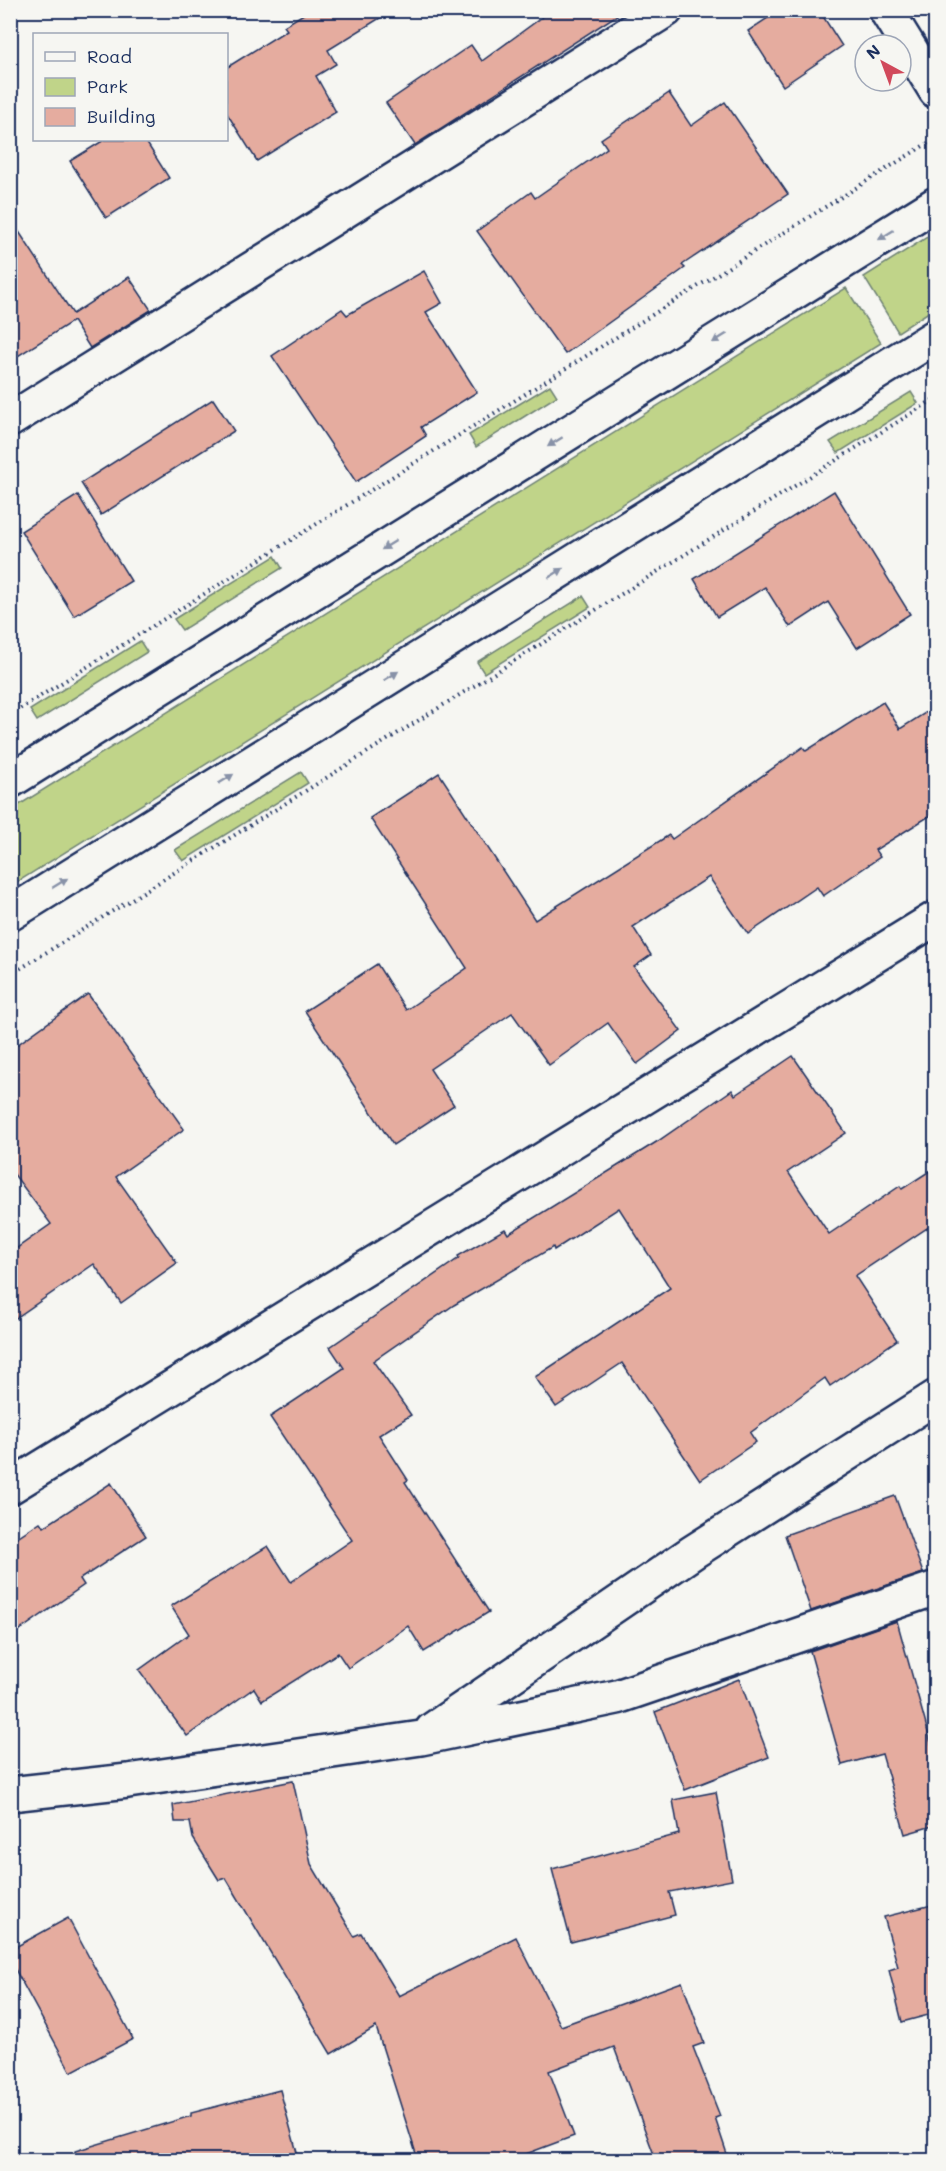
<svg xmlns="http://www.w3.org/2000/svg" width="946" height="2171" font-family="Mali,sans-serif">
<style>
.green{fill:#c0d489;stroke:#6e8274;stroke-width:1.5}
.building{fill:#e5ac9f;stroke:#1b2f5e;stroke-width:1.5}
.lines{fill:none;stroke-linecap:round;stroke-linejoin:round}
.minor-casing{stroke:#1b2f5e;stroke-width:38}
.path{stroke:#1b2f5e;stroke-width:4;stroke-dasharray:1.5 4.5;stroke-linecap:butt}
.minor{stroke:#f6f6f2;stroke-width:33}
.oneway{fill:#8892a8}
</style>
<rect width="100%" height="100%" fill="#f6f6f2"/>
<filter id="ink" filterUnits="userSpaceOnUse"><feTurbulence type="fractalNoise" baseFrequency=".0167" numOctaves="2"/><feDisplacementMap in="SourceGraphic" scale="12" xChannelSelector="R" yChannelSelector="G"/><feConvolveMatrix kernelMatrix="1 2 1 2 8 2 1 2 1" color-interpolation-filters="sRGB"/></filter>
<g filter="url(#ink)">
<g class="green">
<path d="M 935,232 L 935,308 L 898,332 L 864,277 Z"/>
<path d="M 846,288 L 881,343 L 11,886 L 11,810 Z"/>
<path d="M 550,385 L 557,396 L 476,447 L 469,435 Z"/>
<path d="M 911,392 L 918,403 L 838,453 L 830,442 Z"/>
<path d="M 275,556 L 282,568 L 182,630 L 174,619 Z"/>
<path d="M 583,596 L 590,607 L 484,673 L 477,662 Z"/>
<path d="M 140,641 L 147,652 L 37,721 L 30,710 Z"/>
<path d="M 301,772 L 308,783 L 183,861 L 175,850 Z"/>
</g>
<g class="building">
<path d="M 310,10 L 393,10 L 328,50 L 336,64 L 316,76 L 336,112 L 257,161 L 226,112 L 226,68 L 287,30 L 284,26 Z"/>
<path d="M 552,10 L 625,10 L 415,145 L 386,103 L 471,45 L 482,61 Z"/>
<path d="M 780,10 L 819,10 L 842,46 L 783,86 L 748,31 Z"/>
<path d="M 669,93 L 691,126 L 725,102 L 788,194 L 682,265 L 685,268 L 565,354 L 477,231 L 531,192 L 535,198 L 607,148 L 601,139 Z"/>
<path d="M 104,140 L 145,140 L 169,178 L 106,218 L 70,161 Z"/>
<path d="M 10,218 L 73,314 L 129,277 L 151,310 L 90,348 L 73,321 L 10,361 Z"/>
<path d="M 424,271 L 442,303 L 426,312 L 477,392 L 421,427 L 426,436 L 356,482 L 272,356 L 342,309 L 347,315 Z"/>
<path d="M 213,399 L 234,431 L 101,515 L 81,483 Z"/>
<path d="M 834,491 L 910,614 L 857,648 L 828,602 L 790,627 L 765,587 L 717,617 L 694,579 Z"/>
<path d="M 78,495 L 131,581 L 74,616 L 21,531 Z"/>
<path d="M 883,702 L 900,729 L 936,706 L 936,812 L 875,850 L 880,857 L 823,896 L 817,887 L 748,934 L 709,877 L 633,927 L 651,955 L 634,967 L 681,1031 L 637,1064 L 608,1023 L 549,1065 L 512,1013 L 430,1069 L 454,1105 L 393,1145 L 305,1011 L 377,964 L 406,1010 L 467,968 L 370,818 L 439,773 L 535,920 L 669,835 L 672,839 L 803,747 L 806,751 Z"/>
<path d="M 88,994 L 184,1129 L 116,1177 L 177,1263 L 121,1303 L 94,1264 L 10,1322 L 10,1253 L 51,1224 L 10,1169 L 10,1050 Z"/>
<path d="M 793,1056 L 846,1133 L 788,1172 L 829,1234 L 900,1186 L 902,1189 L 936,1167 L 936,1222 L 855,1276 L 897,1340 L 830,1386 L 825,1378 L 750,1433 L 756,1442 L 700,1480 L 622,1363 L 556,1407 L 535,1377 L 670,1288 L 619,1208 L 554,1250 L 553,1247 L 454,1305 L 373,1361 L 411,1415 L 379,1435 L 408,1480 L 405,1482 L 489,1612 L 424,1652 L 408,1626 L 348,1668 L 338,1653 L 262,1701 L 254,1688 L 187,1736 L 139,1670 L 189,1634 L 171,1606 L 268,1546 L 291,1582 L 352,1540 L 270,1417 L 344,1368 L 330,1347 L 459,1258 L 458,1256 L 505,1229 L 508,1234 L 658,1141 L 732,1090 L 735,1095 Z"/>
<path d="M 111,1483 L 146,1536 L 80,1579 L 84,1585 L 10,1637 L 10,1542 L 40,1522 L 44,1527 Z"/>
<path d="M 895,1496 L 923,1573 L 811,1611 L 785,1535 Z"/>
<path d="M 897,1621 L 936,1761 L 936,1825 L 905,1834 L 882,1754 L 842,1765 L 810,1651 Z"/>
<path d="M 739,1679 L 769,1757 L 685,1790 L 655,1712 Z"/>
<path d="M 293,1781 L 311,1864 L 354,1936 L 361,1933 L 399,1996 L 516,1937 L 561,2026 L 682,1982 L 704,2043 L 693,2047 L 720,2116 L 715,2118 L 729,2160 L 656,2160 L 614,2047 L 549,2071 L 574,2136 L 510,2160 L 418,2160 L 376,2027 L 331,2054 L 226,1878 L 219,1880 L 193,1838 L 190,1822 L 175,1822 L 173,1805 Z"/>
<path d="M 716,1792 L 732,1880 L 669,1892 L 675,1915 L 571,1942 L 552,1869 L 679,1834 L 673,1800 Z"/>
<path d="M 936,1904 L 936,2013 L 902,2022 L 889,1970 L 898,1967 L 884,1917 Z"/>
<path d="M 68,1918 L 133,2039 L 71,2072 L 10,1960 L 10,1950 Z"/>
<path d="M 280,2090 L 299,2160 L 76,2160 L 75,2151 L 191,2116 L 191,2113 Z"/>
</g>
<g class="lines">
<defs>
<g id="minor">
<path d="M 886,10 L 936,91"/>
<path d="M 10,420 L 666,10"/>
<path d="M 10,781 L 936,204"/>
<path d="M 10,914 L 936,336"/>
<path d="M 10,1487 L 936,918"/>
<path d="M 432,1730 L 693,1552 L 936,1397"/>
<path d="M 10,1794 L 128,1781 L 421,1738 L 617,1697 L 936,1588"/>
</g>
</defs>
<use href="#minor" class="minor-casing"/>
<g class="path">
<path d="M 10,715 L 936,138"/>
<path d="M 10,975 L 936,398"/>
</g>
<use href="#minor" class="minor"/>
</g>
<defs><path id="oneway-solid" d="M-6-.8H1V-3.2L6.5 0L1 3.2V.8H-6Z" transform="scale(1.5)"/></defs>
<g class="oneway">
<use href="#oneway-solid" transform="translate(886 235) rotate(148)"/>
<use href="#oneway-solid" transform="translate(720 338) rotate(148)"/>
<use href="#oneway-solid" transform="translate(555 442) rotate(148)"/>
<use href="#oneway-solid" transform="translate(389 545) rotate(148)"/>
<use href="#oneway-solid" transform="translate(556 573) rotate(-32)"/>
<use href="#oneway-solid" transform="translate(391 676) rotate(-32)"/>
<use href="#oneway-solid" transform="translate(226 779) rotate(-32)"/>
<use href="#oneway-solid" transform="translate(60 883) rotate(-32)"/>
</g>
</g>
<rect width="946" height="2171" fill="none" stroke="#f6f6f2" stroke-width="36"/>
<rect x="18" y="18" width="910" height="2135" fill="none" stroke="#1b2f5e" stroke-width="2" filter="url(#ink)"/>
<rect x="33" y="33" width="195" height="108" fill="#f6f6f2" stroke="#9ea6b7" stroke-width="1.5"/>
<rect x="45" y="52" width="30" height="9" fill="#f6f6f2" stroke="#9ea6b7" stroke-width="1.5"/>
<text x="87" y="63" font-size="18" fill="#1b2f5e">Road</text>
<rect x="45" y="78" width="30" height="18" fill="#c0d489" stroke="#9ea6b7" stroke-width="1.5"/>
<text x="87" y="93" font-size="18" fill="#1b2f5e">Park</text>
<rect x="45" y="108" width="30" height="18" fill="#e5ac9f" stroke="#9ea6b7" stroke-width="1.5"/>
<text x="87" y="123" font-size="18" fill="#1b2f5e">Building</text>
<g transform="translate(883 63) rotate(319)"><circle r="28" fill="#f6f6f2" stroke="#9ea6b7" stroke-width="1.5"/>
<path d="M0-4.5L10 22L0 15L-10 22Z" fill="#d1495b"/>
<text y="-9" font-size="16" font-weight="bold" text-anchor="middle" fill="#1b2f5e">N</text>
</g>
</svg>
